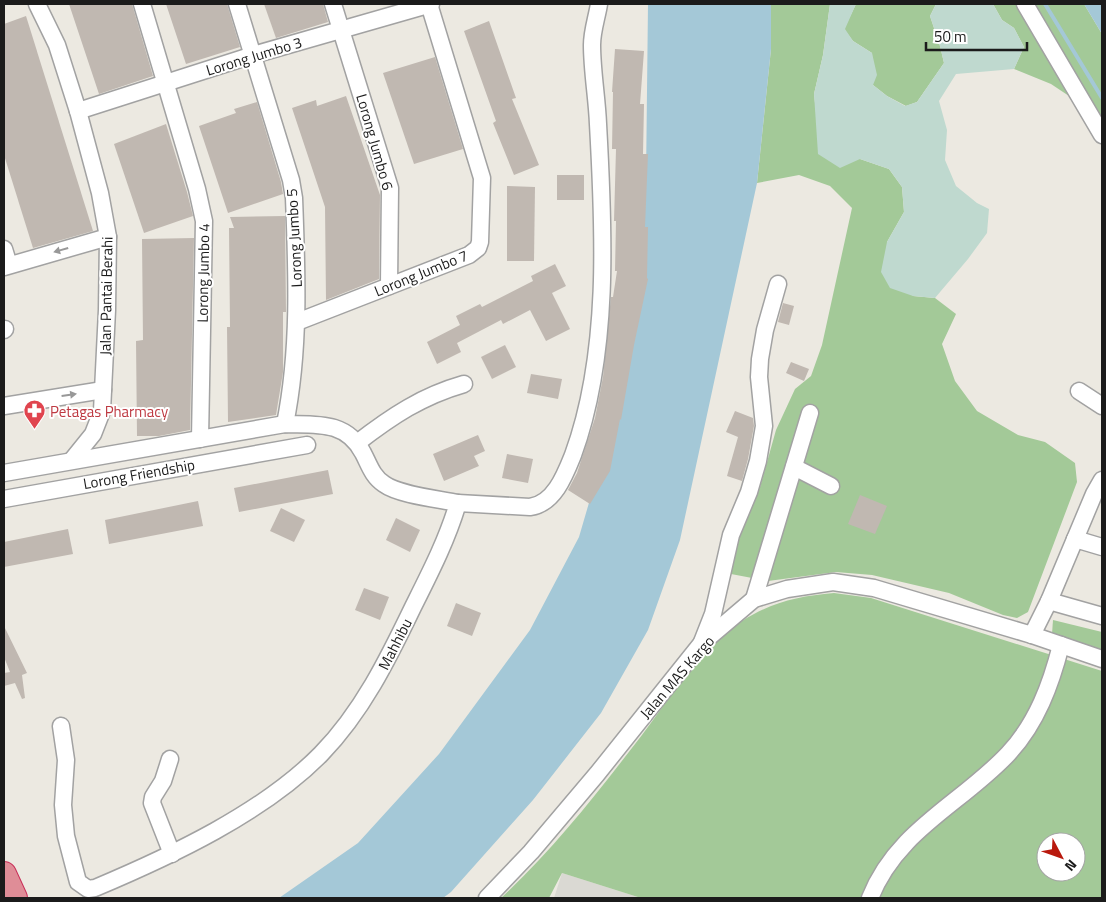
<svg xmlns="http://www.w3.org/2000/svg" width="1106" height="902" font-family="'Titillium Web',sans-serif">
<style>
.airport{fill:#dad9d3}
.forest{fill:#a3c998;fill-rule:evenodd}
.wetland{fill:#bfd9cf}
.water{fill:#a4c8d7}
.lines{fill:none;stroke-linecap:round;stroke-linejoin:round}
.stream{stroke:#a4c8d7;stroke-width:4}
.building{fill:#c0b8b1}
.minor-casing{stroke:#a2a2a2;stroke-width:19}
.highway-casing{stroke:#c92f59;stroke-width:26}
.minor{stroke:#fff;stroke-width:16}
.highway{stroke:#df8d97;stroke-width:24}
.oneway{fill:#989898}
.labels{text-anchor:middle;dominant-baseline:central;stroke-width:4;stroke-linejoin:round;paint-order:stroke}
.street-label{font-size:15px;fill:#1b1b1b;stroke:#fff}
.health-label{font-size:15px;fill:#be3a42;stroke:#fff;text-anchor:start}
</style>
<rect width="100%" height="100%" fill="#ece9e1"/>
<path class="airport" d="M 562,873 L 641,898 L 554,898 Z"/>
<g class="forest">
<path d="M 771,4 L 830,4 L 823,55 L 814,94 L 817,121 L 860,159 L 889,169 L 902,187 L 904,212 L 887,242 L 913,296 L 935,298 L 956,314 L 942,344 L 955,381 L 977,411 L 1018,435 L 1045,442 L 1075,463 L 1077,482 L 1028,612 L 1017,618 L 1003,615 L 949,593 L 872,575 L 836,572 L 768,581 L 731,574 L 737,543 L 760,487 L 776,430 L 795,389 L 811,376 L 822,345 L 852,208 L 830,186 L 799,175 L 757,183 L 771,49 Z"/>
<path d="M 856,4 L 936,4 L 930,16 L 940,46 L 944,63 L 917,102 L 906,106 L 887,96 L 873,85 L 872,53 L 853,41 L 844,29 Z"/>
<path d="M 993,4 L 1084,4 L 1102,34 L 1102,118 L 1051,84 L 1014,69 L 1024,47 L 1014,28 L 1002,20 Z"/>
<path d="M 834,593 L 871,598 L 1102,671 L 1102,898 L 641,898 L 562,873 L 549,898 L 501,898 C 554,849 598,792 642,735 C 671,697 701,647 742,621 C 772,602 799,596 834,593 ZM 1046,842 L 1076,842 L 1076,872 L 1046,872 Z"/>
<path d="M 1053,620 L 1102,632 L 1102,651 L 1052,634 Z"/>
</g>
<path class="wetland" d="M 830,4 L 856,4 L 845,29 L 853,41 L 872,53 L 877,75 L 873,85 L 887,96 L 905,106 L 917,102 L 944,63 L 940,46 L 930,16 L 936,4 L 993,4 L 1002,20 L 1014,28 L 1024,47 L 1014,69 L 956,74 L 939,101 L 947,130 L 945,160 L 956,186 L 977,203 L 989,209 L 987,233 L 968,259 L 935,298 L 913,296 L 890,288 L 881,272 L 887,242 L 904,212 L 902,187 L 889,169 L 860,159 L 840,168 L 818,154 L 814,94 L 823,55 Z"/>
<g class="water">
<path d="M 648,4 L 771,4 L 771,49 L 757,183 L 680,540 L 648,630 L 601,713 L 533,800 L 451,892 L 443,898 L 279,898 L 358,843 L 439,754 L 530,630 L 579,537 L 619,400 L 646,178 Z"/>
<path d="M 1084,4 L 1102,4 L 1102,34 Z"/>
</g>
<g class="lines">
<path class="stream" d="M 1045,4 L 1102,98"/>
</g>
<g class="building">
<path d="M 69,4 L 132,4 L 153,76 L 99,94 Z"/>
<path d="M 166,4 L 227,4 L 240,47 L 186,64 Z"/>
<path d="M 264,4 L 323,4 L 328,22 L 276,38 Z"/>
<path d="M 26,16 L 93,231 L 33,248 L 4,155 L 4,24 Z"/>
<path d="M 489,21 L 516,98 L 512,99 L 539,165 L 514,175 L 493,123 L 496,121 L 464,31 Z"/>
<path d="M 615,49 L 644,51 L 640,104 L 644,104 L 643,154 L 648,154 L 645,227 L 648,227 L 647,278 L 648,279 L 634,345 L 621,420 L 620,419 L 610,471 L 590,504 L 568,490 L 577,473 L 595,418 L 603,377 L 611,297 L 613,297 L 617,271 L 615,271 L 616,221 L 614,221 L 616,149 L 612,149 L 613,92 L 612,92 Z"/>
<path d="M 435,57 L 463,149 L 414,164 L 383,73 Z"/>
<path d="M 346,96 L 380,195 L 379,279 L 326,300 L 325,207 L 292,108 L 316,100 L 317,106 Z"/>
<path d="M 257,102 L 281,182 L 283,194 L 228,213 L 199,126 L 236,113 L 234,109 Z"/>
<path d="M 166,124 L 187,192 L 193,216 L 144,233 L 114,144 Z"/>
<rect x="557" y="175" width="27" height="25"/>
<path d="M 507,186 L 535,187 L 534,261 L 507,261 Z"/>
<path d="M 285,216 L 286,312 L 283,312 L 283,372 L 276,415 L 228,422 L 227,327 L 230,327 L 229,228 L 234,228 L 230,217 Z"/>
<path d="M 194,238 L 190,430 L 159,436 L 137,436 L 136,341 L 143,340 L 142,239 Z"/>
<path d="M 555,264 L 566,286 L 552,293 L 570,329 L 546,341 L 530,310 L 503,324 L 501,320 L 457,343 L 461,352 L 437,364 L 427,342 L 460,325 L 456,316 L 480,304 L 482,307 L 533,281 L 531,276 Z"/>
<path d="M 783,303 L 794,306 L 789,325 L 778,322 Z"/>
<path d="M 505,345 L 516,367 L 492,379 L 481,357 Z"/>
<path d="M 791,362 L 809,369 L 804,381 L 786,373 Z"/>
<path d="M 531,374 L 562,379 L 558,399 L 527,393 Z"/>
<path d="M 735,411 L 753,418 L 754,426 L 748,459 L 742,481 L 727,476 L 738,437 L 726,432 Z"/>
<path d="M 478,435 L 485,451 L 474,456 L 479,466 L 444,481 L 433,454 Z"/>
<path d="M 507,454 L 533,459 L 528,483 L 502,478 Z"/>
<path d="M 328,470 L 333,494 L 239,512 L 234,488 Z"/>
<path d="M 860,495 L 887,506 L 875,534 L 848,524 Z"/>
<path d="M 198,501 L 203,526 L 109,544 L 105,520 Z"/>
<path d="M 281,508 L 305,520 L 294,542 L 270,531 Z"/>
<path d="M 396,518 L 420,530 L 410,552 L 386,540 Z"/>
<path d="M 68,529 L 73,554 L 4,567 L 4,542 Z"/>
<path d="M 364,588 L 389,597 L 380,620 L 355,610 Z"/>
<path d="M 456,603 L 481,613 L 472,636 L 447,626 Z"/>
<path d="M 4,626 L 27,673 L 22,675 L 25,698 L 22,699 L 15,683 L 4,686 L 4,673 L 10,672 L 4,657 Z"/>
</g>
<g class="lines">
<defs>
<g id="minor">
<path d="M 37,4 L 57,45 L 78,111 L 100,193 L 108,237 L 107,310 L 102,411 L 93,434 L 72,460"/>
<path d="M 142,4 L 197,189 L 204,221 L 200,439"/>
<path d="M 237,4 L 291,180 L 294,198 C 297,274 300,350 285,424"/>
<path d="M 333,4 L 390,188 L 389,286"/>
<path d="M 1025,4 L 1102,135"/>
<path d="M 78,111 L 253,55 L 431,4"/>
<path d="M 4,249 L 9,265"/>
<path d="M 4,267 L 108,237"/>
<path d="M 297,322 L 469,255 L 478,248 L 480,242 L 482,178 L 429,4"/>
<path d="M 4,330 L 5,329"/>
<path d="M 1079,391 L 1102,406"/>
<path d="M 4,406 L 103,390"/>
<path d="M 357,443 C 392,416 422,396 464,384"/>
<path d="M 794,467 L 831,486"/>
<path d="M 4,473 L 285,424 C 315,425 346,420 363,453 C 369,464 372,476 384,484 C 399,495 439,499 458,503 C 447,540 430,573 413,607 C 388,659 362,712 321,754 C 263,813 171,856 95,888 L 88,889 L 78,882 L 66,836 L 63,805 L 66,760 L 61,726"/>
<path d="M 4,499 L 307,445"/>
<path d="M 458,503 L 530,507 C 554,504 565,475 573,455 C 610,354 604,230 598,124 C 597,98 592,71 592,45 C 592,31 597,17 599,4"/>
<path d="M 1075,539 L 1102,547"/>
<path d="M 754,599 L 810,413"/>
<path d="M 1049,601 L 1102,616"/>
<path d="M 1032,635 L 1049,601 L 1094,494 L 1102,480"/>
<path d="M 702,642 L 713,614 L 731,535 L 749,492 L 758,461 L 764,426 L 759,377 L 760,359 L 765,330 L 778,284"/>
<path d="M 170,759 L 163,781 L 153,797 L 152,803 L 172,854"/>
<path d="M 487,898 L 531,852 L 597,774 L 701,644 L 754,599 L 787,589 L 833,582 L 874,588 L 1032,635 L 1102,659"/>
<path d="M 870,898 C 897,830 961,804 1008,754 C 1037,723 1051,684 1061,645"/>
</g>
<path id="highway" d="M 4,874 L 15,898"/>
</defs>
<use href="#minor" class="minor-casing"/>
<use href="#highway" class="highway-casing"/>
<use href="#minor" class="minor"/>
<use href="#highway" class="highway"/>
</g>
<defs><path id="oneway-solid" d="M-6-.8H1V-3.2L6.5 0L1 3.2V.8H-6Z" transform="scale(1.25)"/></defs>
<g class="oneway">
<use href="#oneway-solid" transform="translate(61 250) rotate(164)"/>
<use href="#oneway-solid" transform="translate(69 395) rotate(-8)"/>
</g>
<defs>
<symbol id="pharmacy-pin" viewBox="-11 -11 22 30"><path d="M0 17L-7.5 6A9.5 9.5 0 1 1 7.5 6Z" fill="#e0444e" stroke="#fff"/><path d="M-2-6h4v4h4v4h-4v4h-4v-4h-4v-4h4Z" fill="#fff"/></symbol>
</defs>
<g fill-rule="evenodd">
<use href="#pharmacy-pin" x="22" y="398" width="25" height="34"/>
</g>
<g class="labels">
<g class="street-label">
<text transform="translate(254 56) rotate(-17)">Lorong Jumbo 3</text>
<text transform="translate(375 142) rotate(74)">Lorong Jumbo 6</text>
<text transform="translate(294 238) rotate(-93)">Lorong Jumbo 5</text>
<text transform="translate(203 273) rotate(-89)">Lorong Jumbo 4</text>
<text transform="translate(421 273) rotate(-22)">Lorong Jumbo 7</text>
<text transform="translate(106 296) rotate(-89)">Jalan Pantai Berahi</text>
<text transform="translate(139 474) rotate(-10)">Lorong Friendship</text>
<text transform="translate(395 644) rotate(-63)">Mahhibu</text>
<text transform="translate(677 677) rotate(-49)">Jalan MAS Kargo</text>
</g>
<g class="health-label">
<text x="50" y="411">Petagas Pharmacy</text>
</g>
</g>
<rect width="1106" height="902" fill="none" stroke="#1b1b1b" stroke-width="10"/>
<g transform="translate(1061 857) rotate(131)"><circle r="24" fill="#ffffff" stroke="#a4a4a4"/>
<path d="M0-4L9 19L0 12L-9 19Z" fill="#b9190d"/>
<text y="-8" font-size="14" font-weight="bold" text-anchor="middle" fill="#1b1b1b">N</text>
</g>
<path d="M926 42v8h101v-8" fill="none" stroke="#1b1b1b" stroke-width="2.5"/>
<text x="934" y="42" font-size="15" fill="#1b1b1b" stroke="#ffffff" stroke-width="4" paint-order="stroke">50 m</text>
</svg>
